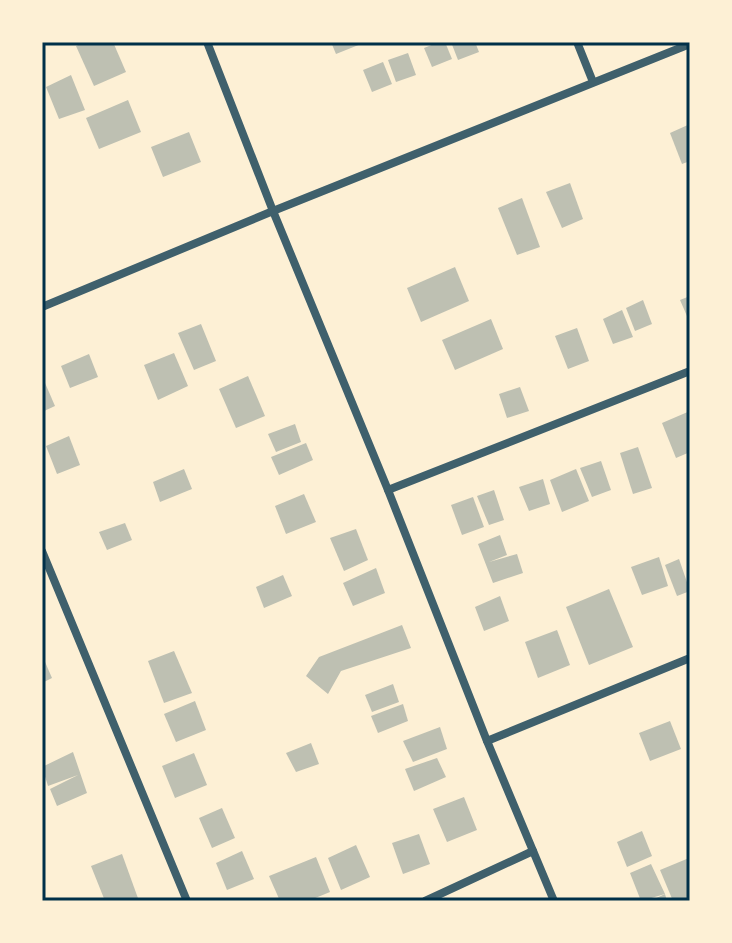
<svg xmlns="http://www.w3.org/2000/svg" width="732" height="943" font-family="'Source Sans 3',sans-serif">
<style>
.building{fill:#bec0b2}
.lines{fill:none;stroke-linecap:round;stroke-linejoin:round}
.minor{stroke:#3f606c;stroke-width:8}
.neatline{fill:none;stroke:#003049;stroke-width:3}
</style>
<rect width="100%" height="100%" fill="#fdf0d5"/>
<g class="building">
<path d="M 85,42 L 113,42 L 126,72 L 94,86 L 76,46 Z"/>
<path d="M 331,42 L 366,42 L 336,54 Z"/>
<path d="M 439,42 L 445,42 L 452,59 L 432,67 L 424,48 Z"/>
<path d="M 451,42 L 475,42 L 479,52 L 458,60 Z"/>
<path d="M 408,53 L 416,75 L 396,82 L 388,60 Z"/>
<path d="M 383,62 L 392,84 L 372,92 L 363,70 Z"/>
<path d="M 71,75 L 85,110 L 59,119 L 46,87 Z"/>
<path d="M 128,100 L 141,132 L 99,149 L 86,118 Z"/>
<path d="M 690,124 L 690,161 L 682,164 L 670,133 Z"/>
<path d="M 189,132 L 201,162 L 163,177 L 151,147 Z"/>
<path d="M 570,183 L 583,219 L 562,228 L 546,192 Z"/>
<path d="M 522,198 L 540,247 L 517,255 L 498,208 Z"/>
<path d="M 455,267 L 469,301 L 421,322 L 407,288 Z"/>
<path d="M 690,296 L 690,323 L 680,300 Z"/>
<path d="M 643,300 L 652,324 L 635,331 L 626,308 Z"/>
<path d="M 622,310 L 633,337 L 613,344 L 603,319 Z"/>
<path d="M 491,319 L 503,349 L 455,370 L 442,340 Z"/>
<path d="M 201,324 L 216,361 L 194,370 L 178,333 Z"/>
<path d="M 577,328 L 589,361 L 568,369 L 555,336 Z"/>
<path d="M 174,353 L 188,386 L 158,400 L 144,365 Z"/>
<path d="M 89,354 L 98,377 L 70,388 L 61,366 Z"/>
<path d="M 42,376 L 55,406 L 42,412 Z"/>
<path d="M 248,376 L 265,416 L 236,428 L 219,389 Z"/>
<path d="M 520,387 L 529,411 L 507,418 L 499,394 Z"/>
<path d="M 690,411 L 690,452 L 676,458 L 662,423 Z"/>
<path d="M 295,424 L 301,442 L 276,452 L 268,434 Z"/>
<path d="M 69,436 L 80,465 L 57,474 L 46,446 Z"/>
<path d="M 306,443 L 313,460 L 279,475 L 271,457 Z"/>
<path d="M 638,447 L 652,488 L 633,494 L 620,453 Z"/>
<path d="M 601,461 L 611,490 L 592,497 L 580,468 Z"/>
<path d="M 184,469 L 192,489 L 160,502 L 153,482 Z"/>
<path d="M 576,469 L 589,501 L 562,512 L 550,480 Z"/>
<path d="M 543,479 L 550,504 L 529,511 L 519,487 Z"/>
<path d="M 494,490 L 504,520 L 489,525 L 477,496 Z"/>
<path d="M 304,494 L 316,522 L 286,534 L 275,506 Z"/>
<path d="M 473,497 L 484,527 L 462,535 L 451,505 Z"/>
<path d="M 125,523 L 132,540 L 107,550 L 99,532 Z"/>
<path d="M 356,529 L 368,560 L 344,571 L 330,538 Z"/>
<path d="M 500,535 L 507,555 L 489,562 L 517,554 L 523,573 L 493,583 L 478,544 Z"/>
<path d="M 659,557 L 668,586 L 642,595 L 631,567 Z"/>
<path d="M 679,559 L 690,591 L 677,596 L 665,565 Z"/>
<path d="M 376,568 L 385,593 L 353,606 L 343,583 Z"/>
<path d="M 283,575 L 292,596 L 264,608 L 256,587 Z"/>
<path d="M 609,589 L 633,647 L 589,665 L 566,607 Z"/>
<path d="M 500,596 L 509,621 L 484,631 L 475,607 Z"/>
<path d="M 402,625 L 411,648 L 341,671 L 328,694 L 306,676 L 319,657 Z"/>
<path d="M 557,630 L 570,665 L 538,678 L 525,642 Z"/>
<path d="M 174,651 L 192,693 L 164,703 L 148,661 Z"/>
<path d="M 42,655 L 52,678 L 42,683 Z"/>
<path d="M 393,684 L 399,702 L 372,712 L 365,695 Z"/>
<path d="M 195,701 L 206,730 L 176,742 L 164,714 Z"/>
<path d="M 403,704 L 408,721 L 378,733 L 371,716 Z"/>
<path d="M 670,721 L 681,749 L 650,761 L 639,733 Z"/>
<path d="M 440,727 L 447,749 L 413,762 L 403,741 Z"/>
<path d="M 311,743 L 319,764 L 296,772 L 286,753 Z"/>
<path d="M 73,752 L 87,793 L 57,806 L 50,789 L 78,775 L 48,786 L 42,767 Z"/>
<path d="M 194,753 L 207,785 L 175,798 L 162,766 Z"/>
<path d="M 437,758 L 446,777 L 414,791 L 405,769 Z"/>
<path d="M 464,797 L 477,830 L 447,842 L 433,809 Z"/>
<path d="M 222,808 L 235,838 L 212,848 L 199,818 Z"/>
<path d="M 642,831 L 652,856 L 627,867 L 617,842 Z"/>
<path d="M 419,834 L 430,864 L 403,874 L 392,843 Z"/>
<path d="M 356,845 L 370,877 L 341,890 L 328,858 Z"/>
<path d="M 242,851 L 254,879 L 227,890 L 216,863 Z"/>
<path d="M 122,854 L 139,901 L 105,901 L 91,866 Z"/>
<path d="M 316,857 L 330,892 L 308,901 L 280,901 L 269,876 Z"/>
<path d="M 689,858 L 690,899 L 685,901 L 673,901 L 660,870 Z"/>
<path d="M 651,864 L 665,894 L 667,901 L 650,901 L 665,894 L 641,901 L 630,873 Z"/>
</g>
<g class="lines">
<g class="minor">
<path d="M 207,42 L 273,211 L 388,490 L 487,741 L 554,901"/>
<path d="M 577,42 L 593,82"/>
<path d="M 42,307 L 273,211 L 690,44"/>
<path d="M 388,490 L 690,371"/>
<path d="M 42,551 L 187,901"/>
<path d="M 487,741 L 690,658"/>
<path d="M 425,901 L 533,851"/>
</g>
</g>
<rect width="732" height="943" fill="none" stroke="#fdf0d5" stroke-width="88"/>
<rect x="44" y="44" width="644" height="855" class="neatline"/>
</svg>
